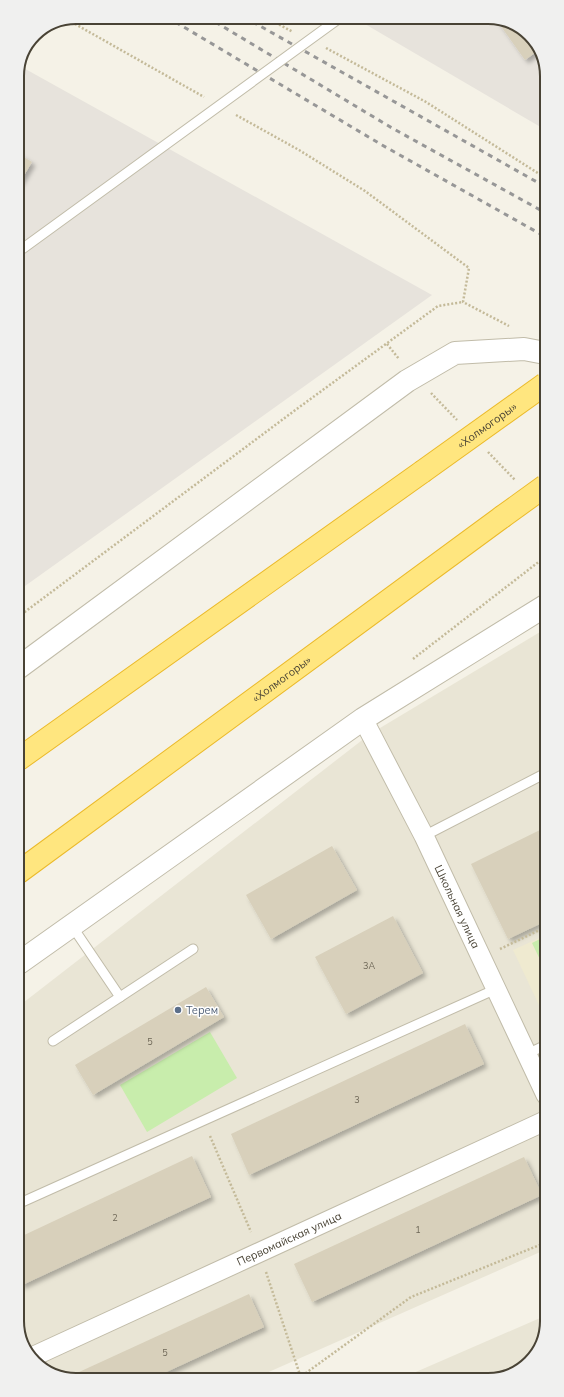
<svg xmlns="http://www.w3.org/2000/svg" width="564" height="1397" font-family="Mulish,sans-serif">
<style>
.residential{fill:#e9e5d5}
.industrial{fill:#e7e3dc}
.education{fill:#efead0}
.green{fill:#c8edac}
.building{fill:#d8d0bb;filter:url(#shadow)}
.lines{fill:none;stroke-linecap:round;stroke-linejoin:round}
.service-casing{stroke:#c1bca9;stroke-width:11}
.minor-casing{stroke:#c1bca9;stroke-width:21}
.tertiary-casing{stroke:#c1bca9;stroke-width:24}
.trunk-casing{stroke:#ebba2b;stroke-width:24}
.path{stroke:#c4ba99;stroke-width:2.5;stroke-dasharray:2 2;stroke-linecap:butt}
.service{stroke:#fff;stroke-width:9}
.minor{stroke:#fff;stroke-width:19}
.tertiary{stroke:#fff;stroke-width:22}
.trunk{stroke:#ffe67f;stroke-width:22}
.rail{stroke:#979797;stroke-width:3;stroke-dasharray:5 5;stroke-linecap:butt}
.service-bridge-casing{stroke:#c1bca9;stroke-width:11;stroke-linecap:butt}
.trunk-bridge-casing{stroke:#ebba2b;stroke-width:24;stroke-linecap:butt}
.service-bridge{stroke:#fff;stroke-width:9}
.trunk-bridge{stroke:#ffe67f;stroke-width:22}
.service-dot{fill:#5c6f8a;stroke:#fff;stroke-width:1.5}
.labels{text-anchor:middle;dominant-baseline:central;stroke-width:3;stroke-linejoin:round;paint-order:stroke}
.number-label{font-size:9px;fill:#6d6656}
.street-label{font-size:11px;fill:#494335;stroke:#fff}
.service-label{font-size:11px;fill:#4e5e75;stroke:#fff;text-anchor:start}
.rim{fill:none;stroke:#494335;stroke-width:2}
</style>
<defs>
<filter id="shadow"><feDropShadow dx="3.5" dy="3.5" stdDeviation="2" flood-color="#0004"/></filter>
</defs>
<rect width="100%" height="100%" fill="#f5f2e7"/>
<g class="residential">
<path d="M 545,629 L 547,1249 L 253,1379 L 72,1380 L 40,1368 L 20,1340 L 19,1006 L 370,734 Z"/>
<path d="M 547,1315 L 547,1322 L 535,1357 L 507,1377 L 402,1378 Z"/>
</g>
<g class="industrial">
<path d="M 353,17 L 492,17 L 524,29 L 544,57 L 544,129 Z"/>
<path d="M 20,66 L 432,295 L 18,591 L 17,72 Z"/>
</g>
<path class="education" d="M 546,935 L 546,1020 L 513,950 Z"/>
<g class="green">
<path d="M 546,936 L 546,972 L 532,943 Z"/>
<path d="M 210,1032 L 237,1078 L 147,1132 L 120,1085 Z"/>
</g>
<g class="building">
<path d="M 495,18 L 524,29 L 539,50 L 525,60 Z"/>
<path d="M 17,153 L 32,162 L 17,187 Z"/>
<path d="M 546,827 L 546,921 L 508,939 L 471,864 Z"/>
<path d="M 332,846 L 357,890 L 271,939 L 246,895 Z"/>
<path d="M 393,916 L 423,973 L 346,1014 L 315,957 Z"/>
<path d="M 206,987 L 224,1017 L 93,1095 L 75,1065 Z"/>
<path d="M 465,1024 L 484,1064 L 249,1175 L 231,1134 Z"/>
<path d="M 192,1156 L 211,1197 L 20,1286 L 20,1237 Z"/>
<path d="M 524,1157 L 542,1195 L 312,1302 L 294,1264 Z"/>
<path d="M 249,1294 L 264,1327 L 151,1379 L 72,1380 L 66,1378 Z"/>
</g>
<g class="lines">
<defs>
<g id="service">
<path d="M 424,836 L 546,773"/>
<path d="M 72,926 L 120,997"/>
<path d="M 53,1041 L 193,949"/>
<path d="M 527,1054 L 546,1045"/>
<path d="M 20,1203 L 496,989"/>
</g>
<g id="minor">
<path id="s1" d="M 363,719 L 424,836 L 546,1095"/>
<path id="s2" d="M 32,1357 L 547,1120"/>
</g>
<g id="tertiary">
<path d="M 18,668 L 407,381 L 455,353 L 524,349 L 545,353"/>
<path d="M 19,963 L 363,719 L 545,606"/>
</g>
<g id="trunk">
<path d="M 19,759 L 422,472"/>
<path id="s3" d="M 19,872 L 502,517"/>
</g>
</defs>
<use href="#service" class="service-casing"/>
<use href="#minor" class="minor-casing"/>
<use href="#tertiary" class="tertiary-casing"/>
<use href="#trunk" class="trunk-casing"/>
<g class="path">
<path d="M 265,17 L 293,32"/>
<path d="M 68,20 L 204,97"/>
<path d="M 326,48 L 426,102 L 544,177"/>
<path d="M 236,115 L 299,150 L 365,191 L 469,268 L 463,302 L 509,326"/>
<path d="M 387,344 L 399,359"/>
<path d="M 431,393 L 457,420"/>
<path d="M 488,452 L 515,480"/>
<path d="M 18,617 L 294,411 L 438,306 L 463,302"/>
<path d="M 413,659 L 545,557"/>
<path d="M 500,949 L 546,927"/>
<path d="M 210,1136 L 251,1232"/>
<path d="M 266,1272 L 301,1378"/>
<path d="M 299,1378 L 411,1297 L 547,1242"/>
</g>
<use href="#service" class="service"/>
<use href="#minor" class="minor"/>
<use href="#tertiary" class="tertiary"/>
<use href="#trunk" class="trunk"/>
<g class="rail">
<path d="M 167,17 L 382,145 L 544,236"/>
<path d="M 207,17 L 392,128 L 544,212"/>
<path d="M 244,17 L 544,186"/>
</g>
<defs>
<path id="service-bridge" d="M 18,252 L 341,17"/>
<g id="trunk-bridge">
<path id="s4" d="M 422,472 L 545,384"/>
<path d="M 502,517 L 545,486"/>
</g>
</defs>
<use href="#service-bridge" class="service-bridge-casing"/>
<use href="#trunk-bridge" class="trunk-bridge-casing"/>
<use href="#service-bridge" class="service-bridge"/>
<use href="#trunk-bridge" class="trunk-bridge"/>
</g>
<circle class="service-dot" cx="178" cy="1010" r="4"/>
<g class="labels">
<g class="number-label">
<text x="369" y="965">3А</text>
<text x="150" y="1041">5</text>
<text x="357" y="1099">3</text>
<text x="115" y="1217">2</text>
<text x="418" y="1229">1</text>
<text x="165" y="1352">5</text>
</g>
<g class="street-label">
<text stroke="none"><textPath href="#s4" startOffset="80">«Холмогоры»</textPath></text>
<text stroke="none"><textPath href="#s3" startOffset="326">«Холмогоры»</textPath></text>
<text stroke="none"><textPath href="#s1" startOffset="210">Школьная улица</textPath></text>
<text stroke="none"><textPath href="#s2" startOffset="283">Первомайская улица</textPath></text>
</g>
<g class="service-label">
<text x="186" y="1010">Терем</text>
</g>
</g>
<path d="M0 0H564V1397H0ZM76 24H488A52 52 0 0 1 540 76V1321A52 52 0 0 1 488 1373H76A52 52 0 0 1 24 1321V76A52 52 0 0 1 76 24Z" fill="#f0f0ef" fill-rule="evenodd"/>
<path class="rim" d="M76 24H488A52 52 0 0 1 540 76V1321A52 52 0 0 1 488 1373H76A52 52 0 0 1 24 1321V76A52 52 0 0 1 76 24Z"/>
</svg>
